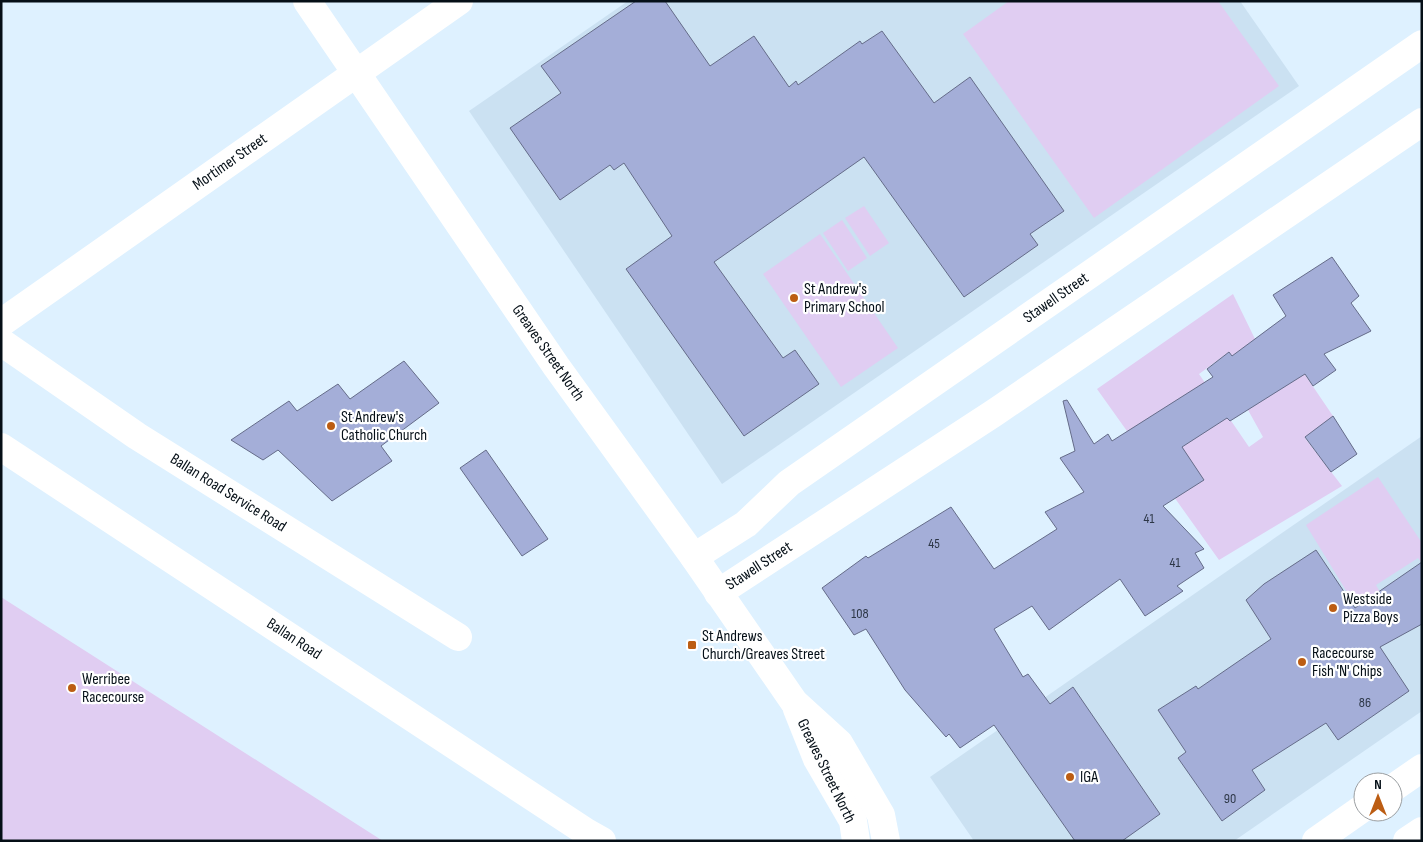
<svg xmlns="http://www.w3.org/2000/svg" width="1423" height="842" font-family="'Sofia Sans Condensed',sans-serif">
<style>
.built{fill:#cbe1f2}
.green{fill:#e0cdf2}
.building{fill:#a4aed8;stroke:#656c89}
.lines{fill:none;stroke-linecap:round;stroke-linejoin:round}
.street{stroke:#fff;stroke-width:28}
.secondary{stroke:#fff;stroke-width:28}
.primary{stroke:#fff;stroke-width:28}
.poi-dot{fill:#bc5d13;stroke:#fff;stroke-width:2}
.labels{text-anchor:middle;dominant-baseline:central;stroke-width:4.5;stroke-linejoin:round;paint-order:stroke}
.number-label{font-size:14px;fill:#2d3747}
.street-label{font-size:16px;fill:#050f17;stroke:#fff}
.poi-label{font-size:16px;fill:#050f17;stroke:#fff;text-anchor:start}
</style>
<rect width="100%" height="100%" fill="#def1ff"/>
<g class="built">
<path d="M 628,1 L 1240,1 L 1299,86 L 722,484 L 469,111 Z"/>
<path d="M 1422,436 L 1422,711 L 1234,841 L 974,841 L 930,777 Z"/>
</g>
<g class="green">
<path d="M 1009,1 L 1218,1 L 1279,86 L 1094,218 L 963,34 Z"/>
<path d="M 864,206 L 889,243 L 870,256 L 845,218 Z"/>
<path d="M 842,220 L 867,258 L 848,271 L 823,233 Z"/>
<path d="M 820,234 L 898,348 L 841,387 L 763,274 Z"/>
<path d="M 1233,294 L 1255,339 L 1232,356 L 1229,352 L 1199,374 L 1249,447 L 1263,437 L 1248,410 L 1295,360 L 1333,416 L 1305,438 L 1342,486 L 1219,560 L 1097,389 Z"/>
<path d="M 1378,477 L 1422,543 L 1422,563 L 1418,558 L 1376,585 L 1404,634 L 1380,646 L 1306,525 Z"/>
<path d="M 1,597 L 383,841 L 1,841 Z"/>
</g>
<g class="building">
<path d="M 636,1 L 665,1 L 710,66 L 754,36 L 789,87 L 796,81 L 798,85 L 860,41 L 862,44 L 882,31 L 934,103 L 970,77 L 1064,211 L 1030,234 L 1038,245 L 964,297 L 864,157 L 714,262 L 783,358 L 795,350 L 819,384 L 744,436 L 626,269 L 672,236 L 624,163 L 614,170 L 610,165 L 560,200 L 510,128 L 561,93 L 541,66 Z"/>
<path d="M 1332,257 L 1359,296 L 1351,303 L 1371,331 L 1324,354 L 1336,370 L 1313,386 L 1305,374 L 1230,421 L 1227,418 L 1182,447 L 1204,480 L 1163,506 L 1204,549 L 1195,553 L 1204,568 L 1177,586 L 1183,591 L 1145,616 L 1120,579 L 1049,630 L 1032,606 L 994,629 L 1023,677 L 1028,674 L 1050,704 L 1073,687 L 1160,814 L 1122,841 L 1075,841 L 994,725 L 960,748 L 949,734 L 946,737 L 905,690 L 866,629 L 854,635 L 822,588 L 866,556 L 868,558 L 951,507 L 994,569 L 1057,529 L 1045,512 L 1084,492 L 1060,458 L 1075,451 L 1063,401 L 1067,400 L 1094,444 L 1108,434 L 1112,441 L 1213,377 L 1207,369 L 1229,352 L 1232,356 L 1286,316 L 1273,295 Z"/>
<path d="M 404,361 L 439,403 L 381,446 L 392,461 L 332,501 L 278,450 L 263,460 L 231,440 L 289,401 L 297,411 L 338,384 L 350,399 Z"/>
<path d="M 1333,416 L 1357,454 L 1331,472 L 1305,437 Z"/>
<path d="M 486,450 L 548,539 L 522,556 L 460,468 Z"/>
<path d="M 1316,550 L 1355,608 L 1422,562 L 1422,624 L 1380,647 L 1409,691 L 1338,740 L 1326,723 L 1252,770 L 1265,790 L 1222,821 L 1178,758 L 1186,752 L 1158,710 L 1196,686 L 1198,689 L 1271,639 L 1246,600 L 1264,584 Z"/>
</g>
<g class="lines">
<g class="street">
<path d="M 1,323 L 459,1"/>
<path d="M 1,342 L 137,436 L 458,637"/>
<path d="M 694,557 L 746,524 L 789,483 L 1422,44"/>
<path d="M 718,593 L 994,413 L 1422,122"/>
</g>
<g class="secondary">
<path d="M 307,1 L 556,366 L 694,557 L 794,702 L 839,743 L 881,815 L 886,841"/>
<path d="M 797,709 L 817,759 L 853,821 L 856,841"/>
</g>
<g class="primary">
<path d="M 1,447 L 586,832 L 602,841"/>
<path d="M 1393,788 L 1422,768"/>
<path d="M 1316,841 L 1363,808"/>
<path d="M 1407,841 L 1422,831"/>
</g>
</g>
<g class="poi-dot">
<circle cx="794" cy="298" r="5"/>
<circle cx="331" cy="426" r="5"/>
<circle cx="1333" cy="608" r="5"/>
<rect x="687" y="640" width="10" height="10" rx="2.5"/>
<circle cx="1302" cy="662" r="5"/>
<circle cx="72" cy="688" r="5"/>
<circle cx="1070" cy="777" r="5"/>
</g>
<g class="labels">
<g class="number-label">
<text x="1149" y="518">41</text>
<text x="934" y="543">45</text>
<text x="1175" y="562">41</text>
<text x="860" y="613">108</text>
<text x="1365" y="702">86</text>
<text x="1230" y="798">90</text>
</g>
<g class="street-label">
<text transform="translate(230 162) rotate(-35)">Mortimer Street</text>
<text transform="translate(1056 298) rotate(-35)">Stawell Street</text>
<text transform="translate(548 353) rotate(55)">Greaves Street North</text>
<text transform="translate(228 493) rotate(32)">Ballan Road Service Road</text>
<text transform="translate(759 566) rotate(-33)">Stawell Street</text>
<text transform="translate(294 639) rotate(33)">Ballan Road</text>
<text transform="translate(826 771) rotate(64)">Greaves Street North</text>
</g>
<g class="poi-label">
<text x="804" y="289">St Andrew's<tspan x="804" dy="18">Primary School</tspan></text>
<text x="341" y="417">St Andrew's<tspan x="341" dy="18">Catholic Church</tspan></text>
<text x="1343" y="599">Westside<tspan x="1343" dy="18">Pizza Boys</tspan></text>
<text x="702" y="636">St Andrews<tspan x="702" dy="18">Church/Greaves Street</tspan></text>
<text x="1312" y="653">Racecourse<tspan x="1312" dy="18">Fish 'N' Chips</tspan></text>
<text x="82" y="679">Werribee<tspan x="82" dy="18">Racecourse</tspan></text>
<text x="1080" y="777">IGA</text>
</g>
</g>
<rect width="1423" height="842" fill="none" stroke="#050f17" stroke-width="5"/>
<g transform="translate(1378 797)"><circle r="24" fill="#ffffff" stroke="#9b9fa2"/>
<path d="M0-4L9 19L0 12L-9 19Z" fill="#bc5d13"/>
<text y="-8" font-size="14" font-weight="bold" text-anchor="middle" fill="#050f17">N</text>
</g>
</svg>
